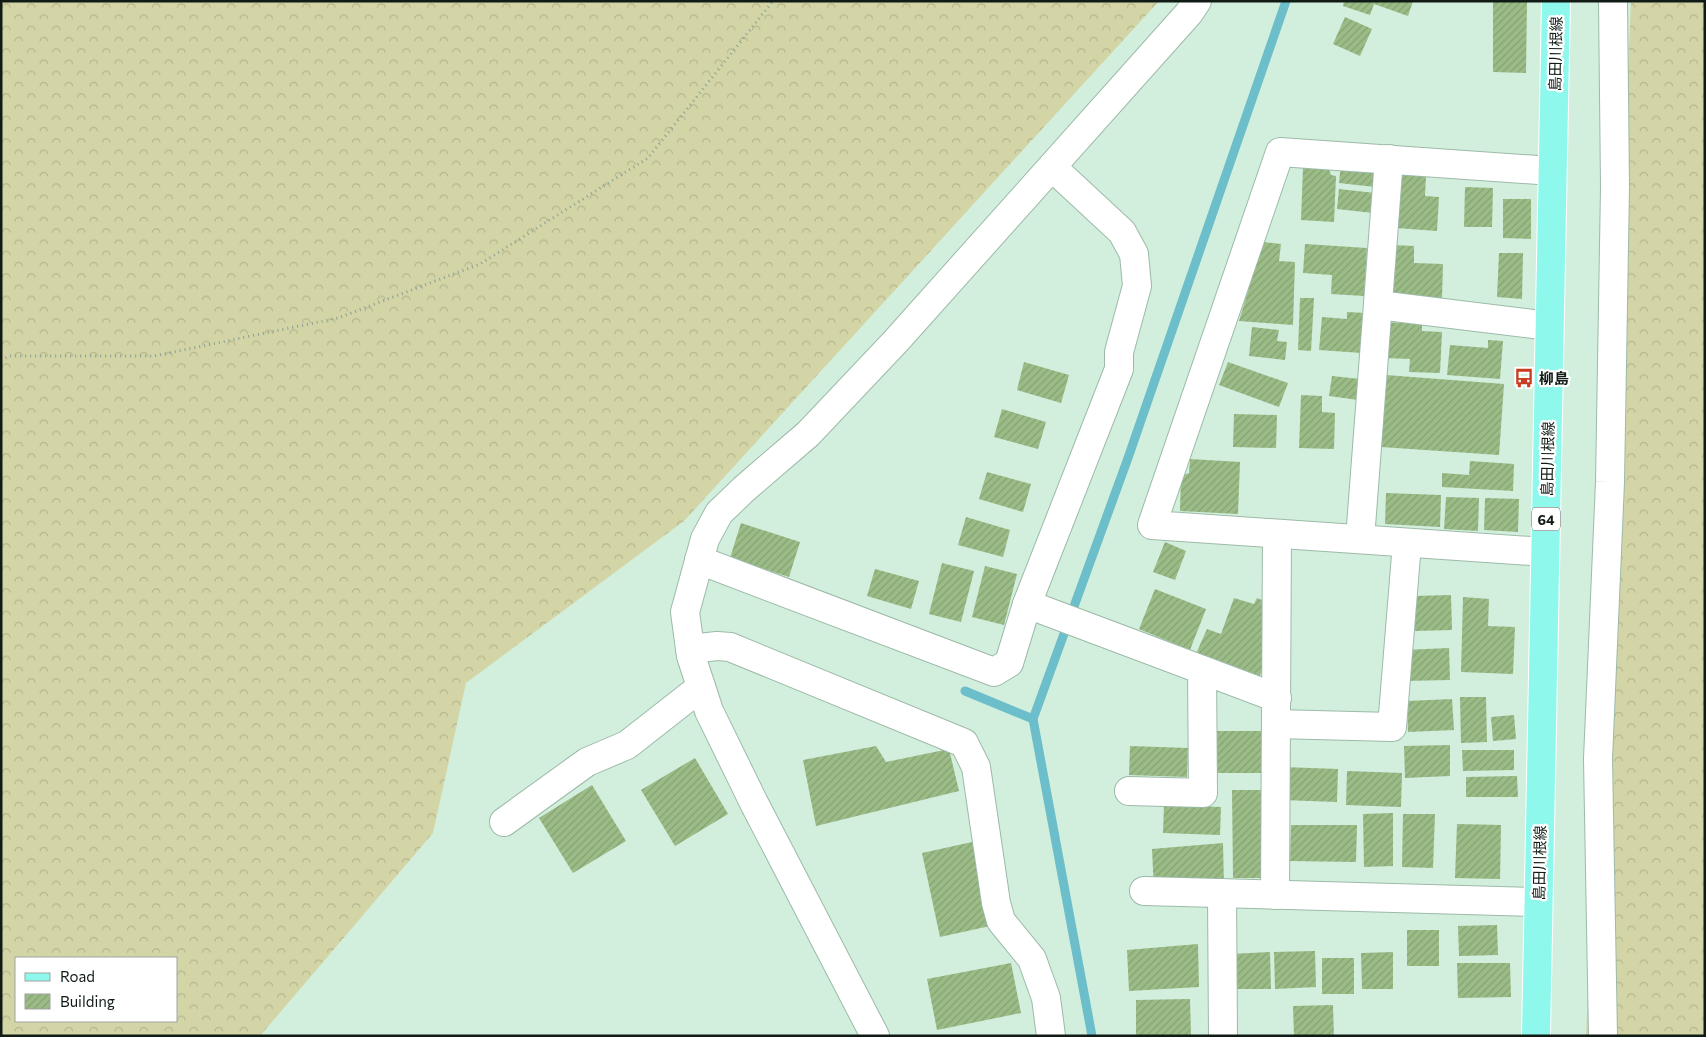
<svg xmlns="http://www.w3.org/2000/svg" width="1706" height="1037" font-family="Commissioner,'Noto Sans JP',sans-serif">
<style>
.forest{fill:url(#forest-crowns);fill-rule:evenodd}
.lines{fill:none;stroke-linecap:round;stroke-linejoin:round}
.stream{stroke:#6cbecb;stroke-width:9}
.building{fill:url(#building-hatch)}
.minor-casing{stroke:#9dbaa8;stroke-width:30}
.major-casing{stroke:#fff;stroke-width:30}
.path{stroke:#8aa193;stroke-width:3;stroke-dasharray:1 4;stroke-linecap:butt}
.minor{stroke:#fff;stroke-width:28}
.major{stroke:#8ff8ec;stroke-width:28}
.labels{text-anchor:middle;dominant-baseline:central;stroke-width:4.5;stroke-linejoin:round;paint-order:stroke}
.shield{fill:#fff;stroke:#585f5b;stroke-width:1}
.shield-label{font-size:14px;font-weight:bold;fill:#101b15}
.street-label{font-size:15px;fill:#101b15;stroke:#fff}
.poi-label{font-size:15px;font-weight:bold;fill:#101b15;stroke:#fff;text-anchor:start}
</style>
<defs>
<pattern id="forest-crowns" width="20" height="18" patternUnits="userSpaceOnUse" patternTransform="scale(1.25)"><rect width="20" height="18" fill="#d4d5a6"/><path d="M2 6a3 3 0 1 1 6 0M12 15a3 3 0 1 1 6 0" fill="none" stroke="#b5b68e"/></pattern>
<pattern id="building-hatch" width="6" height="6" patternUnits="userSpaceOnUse" patternTransform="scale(1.25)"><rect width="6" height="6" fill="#9bbc86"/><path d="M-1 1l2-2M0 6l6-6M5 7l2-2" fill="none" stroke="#84a173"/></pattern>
</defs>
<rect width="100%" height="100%" fill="#d1efdc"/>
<g class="forest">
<path d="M 1,1 L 1159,1 L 684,521 L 466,683 L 433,833 L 260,1036 L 1,1036 ZM 16,958 L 176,958 L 176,1021 L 16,1021 Z"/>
<path d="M 1631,1 L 1705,1 L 1705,1036 L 1586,1036 Z"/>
</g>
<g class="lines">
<g class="stream">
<path d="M 965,691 L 1033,719"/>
<path d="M 1092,1036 L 1033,719 L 1128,458 L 1286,1"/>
</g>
</g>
<g class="building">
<path d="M 1344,1 L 1413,1 L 1408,16 L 1374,4 L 1370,15 L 1343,6 Z"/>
<path d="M 1493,1 L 1527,1 L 1526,73 L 1493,72 Z"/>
<path d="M 1345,17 L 1372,29 L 1360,56 L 1333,44 Z"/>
<path d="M 1341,163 L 1377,167 L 1375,187 L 1339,183 Z"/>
<path d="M 1303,167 L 1329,169 L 1331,175 L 1336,176 L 1334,222 L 1301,220 Z"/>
<path d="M 1399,174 L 1426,175 L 1425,196 L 1439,197 L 1437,231 L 1396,228 Z"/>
<path d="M 1465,187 L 1493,188 L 1492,227 L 1464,227 Z"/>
<path d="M 1339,189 L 1375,193 L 1373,213 L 1337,209 Z"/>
<path d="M 1503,199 L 1531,199 L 1531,239 L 1503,238 Z"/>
<path d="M 1263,242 L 1281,244 L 1279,261 L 1295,262 L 1293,325 L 1239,321 Z"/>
<path d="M 1305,244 L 1367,248 L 1364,296 L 1331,294 L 1332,275 L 1303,273 Z"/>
<path d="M 1392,245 L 1414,246 L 1414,263 L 1443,264 L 1442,298 L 1390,295 Z"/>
<path d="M 1499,253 L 1523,253 L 1522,299 L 1497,297 Z"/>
<path d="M 1300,298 L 1314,298 L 1311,351 L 1298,350 Z"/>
<path d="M 1347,312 L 1365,313 L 1362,353 L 1319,350 L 1322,317 L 1347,319 Z"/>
<path d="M 1385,322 L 1422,324 L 1422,331 L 1442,332 L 1440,373 L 1409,372 L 1410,359 L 1384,358 Z"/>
<path d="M 1252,327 L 1279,330 L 1277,341 L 1287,342 L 1285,360 L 1249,356 Z"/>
<path d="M 1488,340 L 1503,341 L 1500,379 L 1447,375 L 1450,345 L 1488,348 Z"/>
<path d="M 1024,362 L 1069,375 L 1061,403 L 1017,390 Z"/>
<path d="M 1228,362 L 1288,383 L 1279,407 L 1219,385 Z"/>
<path d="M 1386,375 L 1504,384 L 1499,455 L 1381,447 Z"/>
<path d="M 1332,376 L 1360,379 L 1358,400 L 1329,396 Z"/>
<path d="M 1301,395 L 1322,396 L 1322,412 L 1335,413 L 1334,449 L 1299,448 Z"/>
<path d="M 1002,409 L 1046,422 L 1038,449 L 994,437 Z"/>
<path d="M 1234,414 L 1277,415 L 1276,448 L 1233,447 Z"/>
<path d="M 1190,459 L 1240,462 L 1238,514 L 1180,511 L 1181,476 L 1189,473 Z"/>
<path d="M 1470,461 L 1514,464 L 1513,491 L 1442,487 L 1442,473 L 1469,475 Z"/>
<path d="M 987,472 L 1031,484 L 1023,512 L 979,499 Z"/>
<path d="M 1386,493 L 1441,495 L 1440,527 L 1385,524 Z"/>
<path d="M 1446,497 L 1479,498 L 1478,531 L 1444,529 Z"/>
<path d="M 1485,498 L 1519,499 L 1518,532 L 1484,530 Z"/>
<path d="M 966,517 L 1010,530 L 1003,557 L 958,545 Z"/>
<path d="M 741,523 L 800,542 L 789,577 L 730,558 Z"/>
<path d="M 1165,542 L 1186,551 L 1175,580 L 1153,572 Z"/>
<path d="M 942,563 L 974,571 L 961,622 L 929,614 Z"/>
<path d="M 985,566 L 1017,574 L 1004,625 L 972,617 Z"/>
<path d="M 875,569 L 919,581 L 911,609 L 867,596 Z"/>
<path d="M 1155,589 L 1206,609 L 1190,650 L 1139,629 Z"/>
<path d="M 1451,595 L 1452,630 L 1415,631 L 1414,596 Z"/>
<path d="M 1463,597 L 1489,599 L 1488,626 L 1515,627 L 1513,674 L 1461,672 Z"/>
<path d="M 1234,598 L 1254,604 L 1257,598 L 1269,603 L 1269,656 L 1258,679 L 1195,656 L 1207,629 L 1221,634 Z"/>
<path d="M 1449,648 L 1450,680 L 1404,681 L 1403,650 Z"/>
<path d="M 1460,697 L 1486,697 L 1487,742 L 1461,743 Z"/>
<path d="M 1452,699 L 1454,730 L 1408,732 L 1407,701 Z"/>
<path d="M 1514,715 L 1516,739 L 1493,741 L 1491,717 Z"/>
<path d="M 1216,731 L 1261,731 L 1262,773 L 1216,773 Z"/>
<path d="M 1450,745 L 1450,776 L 1405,778 L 1404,746 Z"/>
<path d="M 876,746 L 886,762 L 949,749 L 959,791 L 816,826 L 803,760 Z"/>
<path d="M 1130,746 L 1188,748 L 1187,777 L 1129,775 Z"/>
<path d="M 1462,750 L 1514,750 L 1514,770 L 1463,771 Z"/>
<path d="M 695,758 L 728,814 L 675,846 L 641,790 Z"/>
<path d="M 1283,767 L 1338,769 L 1337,802 L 1282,800 Z"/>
<path d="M 1347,771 L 1402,773 L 1401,807 L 1346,805 Z"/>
<path d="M 1517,776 L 1518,797 L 1466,797 L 1466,777 Z"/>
<path d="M 592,785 L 626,841 L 573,873 L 539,818 Z"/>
<path d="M 1232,790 L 1261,790 L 1262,878 L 1233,878 Z"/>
<path d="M 1164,805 L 1221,807 L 1220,835 L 1163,833 Z"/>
<path d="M 1393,813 L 1393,866 L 1364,867 L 1363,814 Z"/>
<path d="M 1403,814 L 1435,814 L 1433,868 L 1402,867 Z"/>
<path d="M 1457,824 L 1501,825 L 1500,879 L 1455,878 Z"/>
<path d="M 1291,825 L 1357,825 L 1356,862 L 1290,861 Z"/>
<path d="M 972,842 L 990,926 L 940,937 L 922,853 Z"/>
<path d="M 1223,843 L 1224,887 L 1154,890 L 1152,849 Z"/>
<path d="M 1497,925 L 1498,955 L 1459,956 L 1458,926 Z"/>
<rect x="1407" y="930" width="32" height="36"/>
<path d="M 1198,944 L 1199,987 L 1129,991 L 1127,950 Z"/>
<path d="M 1315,951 L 1316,987 L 1275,989 L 1274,952 Z"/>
<path d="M 1270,952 L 1271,989 L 1231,989 L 1230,954 Z"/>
<path d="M 1393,952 L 1393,989 L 1362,989 L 1361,953 Z"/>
<rect x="1322" y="958" width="32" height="36"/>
<path d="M 1011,963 L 1021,1013 L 937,1030 L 927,979 Z"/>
<path d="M 1457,963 L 1510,963 L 1511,997 L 1458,998 Z"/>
<path d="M 1190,999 L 1191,1036 L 1136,1036 L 1136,1000 Z"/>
<path d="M 1333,1005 L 1334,1036 L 1294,1036 L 1293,1006 Z"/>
</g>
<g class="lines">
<defs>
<g id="minor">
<path d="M 1378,305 L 1549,326"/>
<path d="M 1360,539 L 1389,159"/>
<path d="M 1545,552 L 1152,525 L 1280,152 L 1552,171"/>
<path d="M 699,560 L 994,672 L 1009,663 L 1027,604 L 1119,369 L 1119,352 L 1137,286 L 1134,254 L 1122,232 L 1052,167"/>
<path d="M 1027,604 L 1277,698"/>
<path d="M 690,649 L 717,646 L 730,647 L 964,743 L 976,767 L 996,903 L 1001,921 L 1032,959 L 1046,998 L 1051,1036"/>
<path d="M 1276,724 L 1392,727 L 1407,543"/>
<path d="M 1129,791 L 1203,793 L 1202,670"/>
<path d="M 504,822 L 587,762 L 627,745 L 701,687"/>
<path d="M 1144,891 L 1538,902"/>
<path d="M 1222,893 L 1223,1036"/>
<path d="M 1275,895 L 1277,534"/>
<path d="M 875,1036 L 754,803 L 709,711 L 691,656 L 685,612 L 705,539 L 719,513 L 744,489 L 808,434 L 896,341 L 1189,13 L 1197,1"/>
<path d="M 1603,1036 L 1598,759 L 1610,482 L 1615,187 L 1613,1"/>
</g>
<path id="major" d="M 1536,1036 L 1556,1"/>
</defs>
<use href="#minor" class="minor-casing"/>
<use href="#major" class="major-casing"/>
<path class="path" d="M 1,360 L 10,356 L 154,356 L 338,318 L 480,264 L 648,158 L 773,1"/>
<use href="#minor" class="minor"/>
<use href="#major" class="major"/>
</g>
<defs>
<symbol id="bus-bare" viewBox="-9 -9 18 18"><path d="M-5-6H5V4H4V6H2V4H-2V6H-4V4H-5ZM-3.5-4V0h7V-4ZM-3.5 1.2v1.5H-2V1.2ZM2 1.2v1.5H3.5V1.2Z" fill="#c83d20" stroke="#fff" stroke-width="2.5" paint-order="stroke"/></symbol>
</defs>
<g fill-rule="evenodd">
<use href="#bus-bare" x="1510" y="364" width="28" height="28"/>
</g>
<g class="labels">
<rect class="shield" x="1532" y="507.5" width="28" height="23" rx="4"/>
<g class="shield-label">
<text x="1546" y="519">64</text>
</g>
<g class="street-label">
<text transform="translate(1555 54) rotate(-89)">島田川根線</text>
<text transform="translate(1547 459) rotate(-89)">島田川根線</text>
<text transform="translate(1539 863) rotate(-89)">島田川根線</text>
</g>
<g class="poi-label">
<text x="1539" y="378">柳島</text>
</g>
</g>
<rect width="1706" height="1037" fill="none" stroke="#101b15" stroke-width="5"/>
<rect x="15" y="957" width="162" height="65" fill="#ffffff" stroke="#9fa4a1"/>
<rect x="25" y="973" width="25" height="8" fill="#8ff8ec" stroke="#9fa4a1"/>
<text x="60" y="982" font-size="15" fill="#101b15">Road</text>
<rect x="25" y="994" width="25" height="15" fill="url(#building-hatch)" stroke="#9fa4a1"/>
<text x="60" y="1007" font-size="15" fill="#101b15">Building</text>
</svg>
